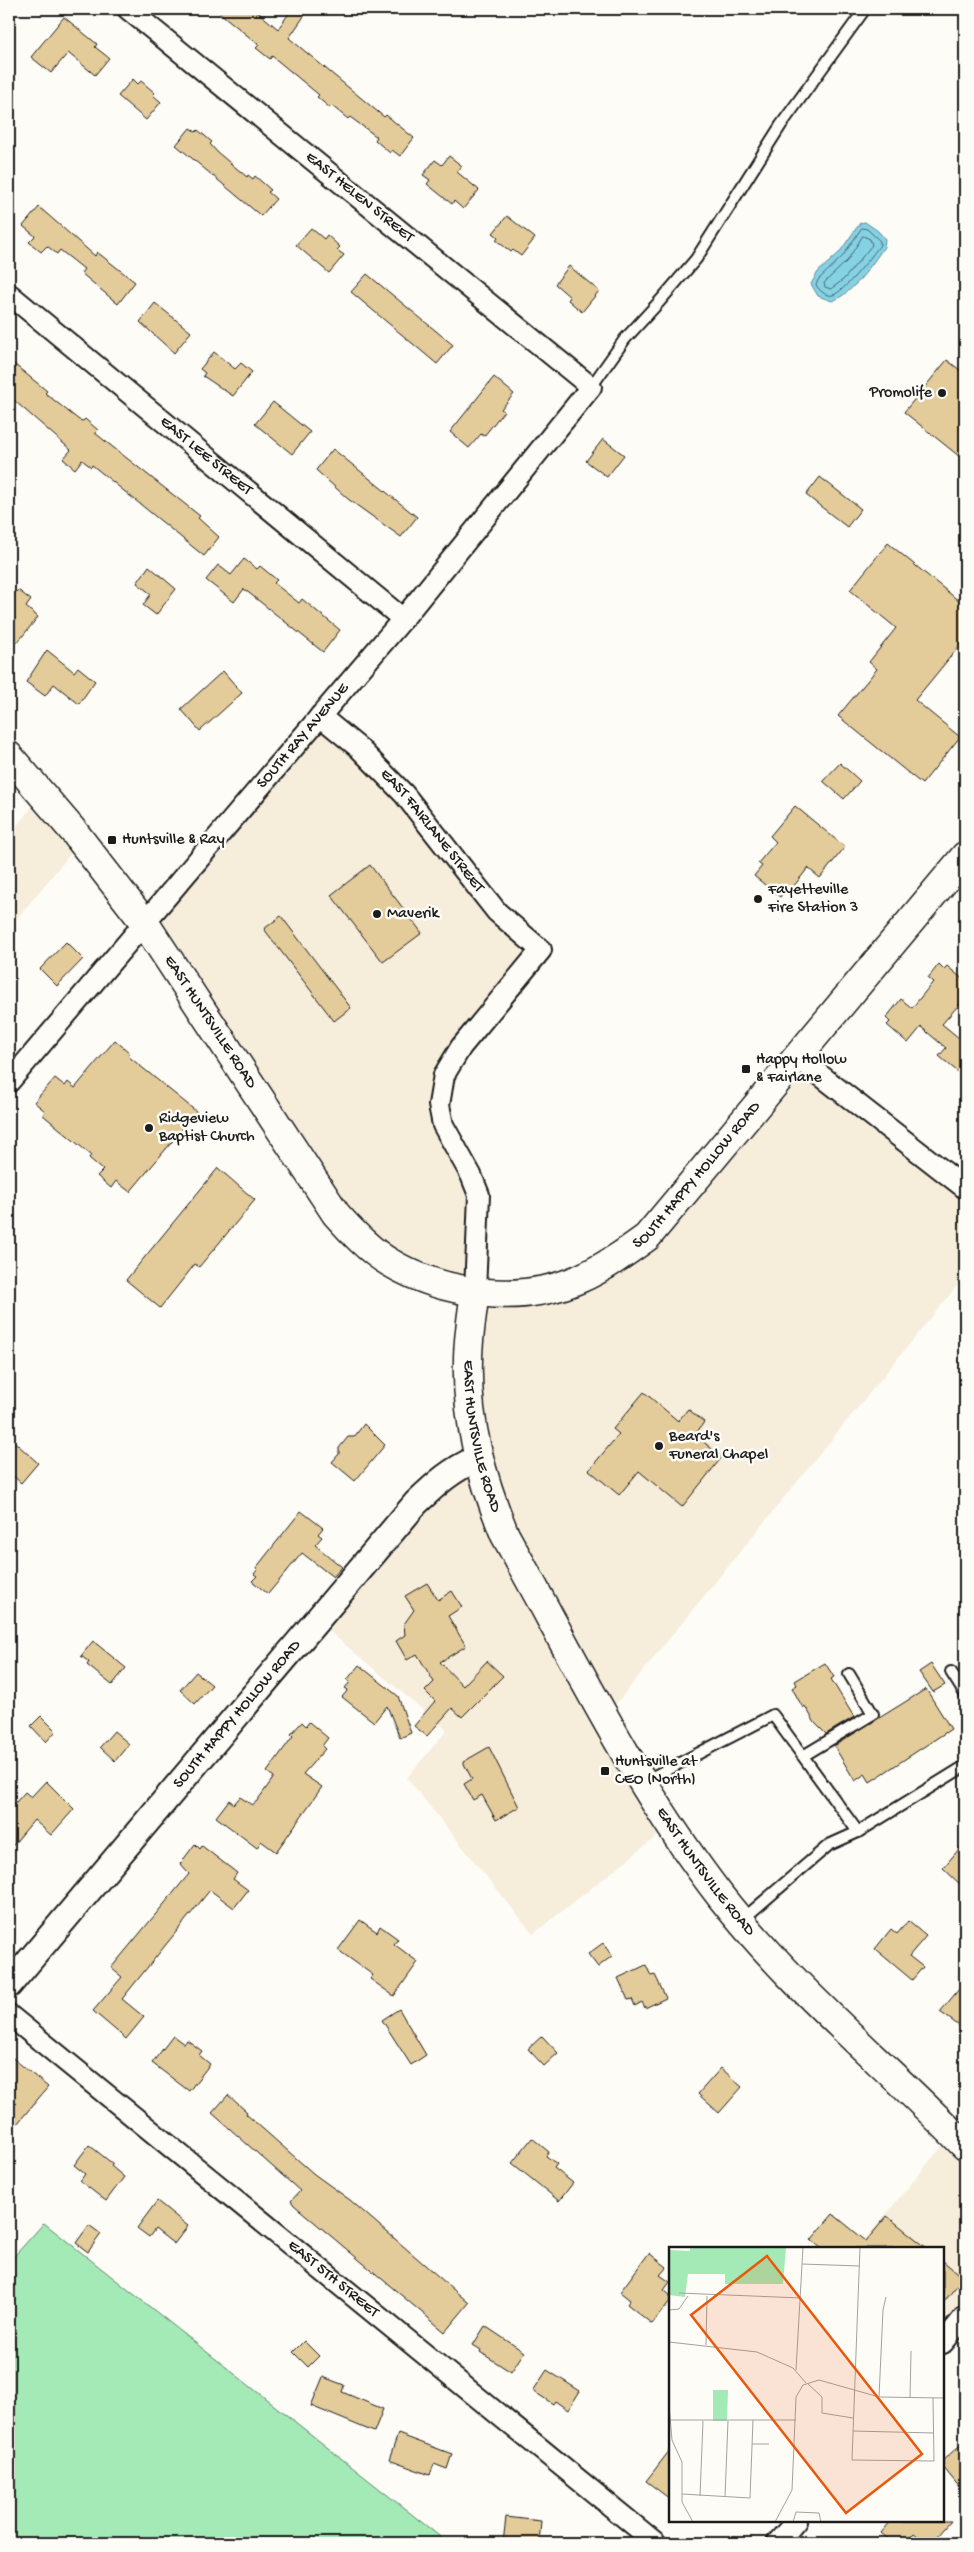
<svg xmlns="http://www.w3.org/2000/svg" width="974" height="2552" font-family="'Gochi Hand',sans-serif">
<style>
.built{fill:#f6eddb}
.green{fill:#a4eab7;stroke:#60836a}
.water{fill:#86d2e5;stroke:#5c8995}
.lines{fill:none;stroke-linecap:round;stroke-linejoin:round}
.shore{stroke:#46656c;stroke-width:1}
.building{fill:#e4cb9a;stroke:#1c1c1c}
.service-casing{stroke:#1c1c1c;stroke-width:14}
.minor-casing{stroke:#1c1c1c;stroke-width:24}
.tertiary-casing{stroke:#1c1c1c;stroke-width:29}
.secondary-casing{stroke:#1c1c1c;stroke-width:31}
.primary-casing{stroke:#1c1c1c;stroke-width:31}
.service{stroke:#fdfcf7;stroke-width:10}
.minor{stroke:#fdfcf7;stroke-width:20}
.tertiary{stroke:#fdfcf7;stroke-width:25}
.secondary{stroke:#fdfcf7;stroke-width:28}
.primary{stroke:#fdfcf7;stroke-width:28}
.poi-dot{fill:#1c1c1c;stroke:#fdfcf7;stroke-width:2}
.labels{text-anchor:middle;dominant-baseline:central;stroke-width:5;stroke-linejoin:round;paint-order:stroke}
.street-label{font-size:16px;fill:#1c1c1c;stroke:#fdfcf7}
.poi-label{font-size:16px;fill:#1c1c1c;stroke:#fdfcf7;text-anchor:start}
.inset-road{fill:none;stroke:#a3a29f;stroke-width:1}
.view{fill:#e8590c;fill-opacity:0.15;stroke:#e8590c;stroke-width:2.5}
.inset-edge{fill:none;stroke:#1c1c1c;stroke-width:2.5}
</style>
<rect width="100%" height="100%" fill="#fdfcf7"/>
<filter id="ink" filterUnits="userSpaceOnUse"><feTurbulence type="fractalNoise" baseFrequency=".02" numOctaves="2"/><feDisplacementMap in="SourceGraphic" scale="10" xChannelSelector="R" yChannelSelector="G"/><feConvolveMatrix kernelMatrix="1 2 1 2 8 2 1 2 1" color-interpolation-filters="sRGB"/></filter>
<g filter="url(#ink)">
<g class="built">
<path d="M 320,716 L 541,950 L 461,1047 L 439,1105 L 471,1175 L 475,1292 L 610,1264 L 797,1057 L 965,1188 L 965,1276 L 606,1716 L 670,1826 L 533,1934 L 407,1778 L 447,1730 L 317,1621 L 478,1458 L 475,1292 L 353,1234 L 144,922 Z"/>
<path d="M 42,795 L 81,841 L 9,928 L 9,835 Z"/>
<path d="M 953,2133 L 965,2146 L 965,2315 L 943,2343 L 943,2248 L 858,2248 Z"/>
</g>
<path class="green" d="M 44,2223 L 448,2543 L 9,2543 L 9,2262 Z"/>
<path class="water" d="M 865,222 L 878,231 L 885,239 L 884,247 C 871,265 854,293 832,301 L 818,296 L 811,284 L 818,272 L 839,253 L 860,223 Z"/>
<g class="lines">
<g class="shore">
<path d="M 862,228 L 867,229 L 880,241 L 880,245 C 872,256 844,292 833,295 C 826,297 819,290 816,285 L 818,280 L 842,257 Z"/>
<path d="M 863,236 L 870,239 L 872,245 L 844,279 L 831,289 L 825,287 L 824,283 L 847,261 Z"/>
</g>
</g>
<g class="building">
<path d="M 215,9 L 254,9 L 278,29 L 292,9 L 309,9 L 289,38 L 384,117 L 386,115 L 414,138 L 400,156 L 392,150 L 390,153 L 375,140 L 377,137 L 350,117 L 348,119 L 332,106 L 330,108 L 317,97 L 319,95 L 272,56 L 270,59 L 256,48 L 259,45 Z"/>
<path d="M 64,17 L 97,44 L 95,47 L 109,58 L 95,75 L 68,53 L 51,73 L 31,57 Z"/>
<path d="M 133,79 L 138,84 L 141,81 L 155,93 L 153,95 L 161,102 L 146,120 L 118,96 Z"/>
<path d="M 190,128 L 196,132 L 198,130 L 212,142 L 210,144 L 217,152 L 247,177 L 248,175 L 253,179 L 255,176 L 271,190 L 268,192 L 276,199 L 261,216 L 176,145 Z"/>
<path d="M 449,156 L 462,166 L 457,172 L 479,190 L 463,209 L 454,201 L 452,204 L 427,184 L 430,180 L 423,175 L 435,160 L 442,165 Z"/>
<path d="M 39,207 L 95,256 L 97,252 L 135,282 L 118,304 L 81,273 L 84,269 L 60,250 L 57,254 L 47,246 L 41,252 L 29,242 L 35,236 L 23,226 Z"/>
<path d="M 507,216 L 535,238 L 521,256 L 513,250 L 511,252 L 496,240 L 498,237 L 493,233 Z"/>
<path d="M 311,228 L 324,239 L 327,235 L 340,247 L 337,250 L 344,255 L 329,273 L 296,245 Z"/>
<path d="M 569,266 L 599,291 L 582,312 L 568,300 L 570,297 L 555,284 Z"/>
<path d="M 367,274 L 453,345 L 437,364 L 351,292 Z"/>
<path d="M 155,303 L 191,332 L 174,353 L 140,322 Z"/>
<path d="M 214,352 L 235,369 L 241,363 L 252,372 L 233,396 L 203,376 L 205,373 L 200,369 Z"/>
<path d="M 9,360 L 47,391 L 45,393 L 79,420 L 83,421 L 85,419 L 98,430 L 95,433 L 200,516 L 198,518 L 219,537 L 204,556 L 92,465 L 91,467 L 82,460 L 75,469 L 63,459 L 71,450 L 9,396 Z"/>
<path d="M 947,360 L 965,374 L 965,461 L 904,412 Z"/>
<path d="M 494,377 L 514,394 L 501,409 L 504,411 L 484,436 L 481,434 L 469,448 L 450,432 Z"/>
<path d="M 273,402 L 310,432 L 292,454 L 255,424 Z"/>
<path d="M 603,439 L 624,455 L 607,477 L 586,461 Z"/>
<path d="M 333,449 L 417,517 L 401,537 L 348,499 L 316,470 Z"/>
<path d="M 820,477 L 861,509 L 847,527 L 806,495 Z"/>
<path d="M 888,543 L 965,606 L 965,639 L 915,700 L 960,737 L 922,784 L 838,716 L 877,669 L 869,662 L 896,628 L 850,590 Z"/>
<path d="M 244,559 L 257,569 L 260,566 L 277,580 L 274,583 L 299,603 L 302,599 L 340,630 L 323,652 L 244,589 L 234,602 L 206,580 L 218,565 L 231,575 Z"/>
<path d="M 149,566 L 176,589 L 156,615 L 143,605 L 151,594 L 137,583 Z"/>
<path d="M 18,590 L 31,600 L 26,607 L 38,617 L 17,643 L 9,635 L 9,593 L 12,596 Z"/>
<path d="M 47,650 L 74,672 L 78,667 L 95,681 L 79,704 L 54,684 L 45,696 L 26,682 Z"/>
<path d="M 223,671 L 242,693 L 200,731 L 181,709 Z"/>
<path d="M 840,763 L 860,781 L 844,799 L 823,781 Z"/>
<path d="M 795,806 L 845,847 L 820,878 L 808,868 L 790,891 L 787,888 L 780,897 L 754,876 L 762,866 L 758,863 L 776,842 L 770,836 Z"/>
<path d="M 370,865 L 422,933 L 383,962 L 331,895 Z"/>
<path d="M 281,916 L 351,1008 L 334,1021 L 264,929 Z"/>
<path d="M 66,942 L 83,959 L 57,986 L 40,969 Z"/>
<path d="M 939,964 L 944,969 L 947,966 L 965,981 L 965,998 L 942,1024 L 965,1043 L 965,1078 L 939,1056 L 946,1048 L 921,1027 L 908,1043 L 887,1025 L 890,1022 L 886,1018 L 901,999 L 912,1008 L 933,982 L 928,978 Z"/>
<path d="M 115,1040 L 130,1053 L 128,1056 L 197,1112 L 130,1192 L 116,1181 L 111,1188 L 97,1176 L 103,1170 L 89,1158 L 91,1155 L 43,1115 L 45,1111 L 34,1102 L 55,1078 L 65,1086 L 68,1082 L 75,1088 Z"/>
<path d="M 218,1168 L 255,1200 L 199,1267 L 195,1264 L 160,1308 L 126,1280 Z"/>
<path d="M 644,1392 L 678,1421 L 688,1409 L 704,1422 L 695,1435 L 722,1457 L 682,1507 L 639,1471 L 619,1495 L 589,1470 L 619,1434 L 613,1429 Z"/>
<path d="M 364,1424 L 385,1445 L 355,1481 L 332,1462 L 339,1454 L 339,1448 L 348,1437 L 354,1437 Z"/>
<path d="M 9,1437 L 38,1463 L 21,1483 L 9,1472 Z"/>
<path d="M 301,1511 L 323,1528 L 318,1534 L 322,1537 L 315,1545 L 342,1567 L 333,1577 L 302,1553 L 268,1594 L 252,1581 L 257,1576 L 254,1574 L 258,1569 L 256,1568 Z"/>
<path d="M 427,1583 L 438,1600 L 452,1591 L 462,1607 L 448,1616 L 466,1646 L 440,1662 L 463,1686 L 487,1661 L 503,1676 L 462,1717 L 452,1708 L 427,1736 L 414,1726 L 435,1701 L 425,1691 L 434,1682 L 417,1654 L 407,1660 L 396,1641 L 405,1635 L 404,1624 L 414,1610 L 405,1596 Z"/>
<path d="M 93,1641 L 126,1668 L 112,1685 L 87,1665 L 89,1662 L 81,1656 Z"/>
<path d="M 825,1663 L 834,1677 L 831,1679 L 854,1717 L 826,1734 L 815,1723 L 805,1706 L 803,1708 L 792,1688 L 797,1685 L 795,1681 Z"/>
<path d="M 931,1664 L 945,1685 L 933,1692 L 919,1672 Z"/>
<path d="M 359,1665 L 398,1696 L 411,1733 L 400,1738 L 387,1706 L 374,1722 L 342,1697 L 348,1690 L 345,1688 L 350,1682 L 347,1680 Z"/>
<path d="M 196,1672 L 212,1685 L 195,1704 L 180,1690 Z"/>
<path d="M 926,1689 L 951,1729 L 870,1782 L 865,1774 L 855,1781 L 834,1746 Z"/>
<path d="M 41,1716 L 56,1731 L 46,1742 L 31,1726 Z"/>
<path d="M 302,1722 L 306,1726 L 309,1722 L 328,1738 L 322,1746 L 325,1749 L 303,1774 L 322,1787 L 276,1852 L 261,1841 L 257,1848 L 216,1817 L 229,1800 L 234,1804 L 240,1797 L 252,1805 L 257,1801 L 274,1777 L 267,1772 L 293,1736 L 291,1734 Z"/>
<path d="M 114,1731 L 129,1744 L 115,1761 L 100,1747 Z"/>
<path d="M 489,1747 L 519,1807 L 496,1820 L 482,1795 L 473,1800 L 464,1784 L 472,1779 L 463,1762 Z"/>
<path d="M 46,1781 L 74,1809 L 51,1835 L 34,1820 L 9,1850 L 9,1810 L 25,1792 L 31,1797 Z"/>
<path d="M 965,1842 L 965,1889 L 943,1868 Z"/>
<path d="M 195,1844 L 200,1849 L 202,1846 L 237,1873 L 233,1879 L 248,1890 L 234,1908 L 210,1890 L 122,1999 L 144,2017 L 126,2039 L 93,2011 L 122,1977 L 111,1968 L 189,1874 L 180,1864 Z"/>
<path d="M 360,1920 L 377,1932 L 380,1926 L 398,1939 L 394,1944 L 418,1962 L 394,1996 L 370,1979 L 373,1975 L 338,1950 Z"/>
<path d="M 908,1921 L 926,1936 L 909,1956 L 923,1967 L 912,1980 L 875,1949 L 891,1929 L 897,1934 Z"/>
<path d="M 603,1943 L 612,1956 L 598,1967 L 588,1954 Z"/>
<path d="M 646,1965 L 651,1976 L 655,1975 L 666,1998 L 645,2008 L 642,2002 L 635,2006 L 632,1999 L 628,2000 L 618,1978 Z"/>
<path d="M 965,1982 L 965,2030 L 940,2012 Z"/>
<path d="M 399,2009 L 426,2055 L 411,2065 L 382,2020 Z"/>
<path d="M 173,2036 L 184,2044 L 187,2040 L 202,2051 L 199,2055 L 210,2064 L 189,2091 L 152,2063 Z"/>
<path d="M 542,2036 L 558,2053 L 544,2066 L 528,2049 Z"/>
<path d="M 9,2055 L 48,2087 L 17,2124 L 9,2117 Z"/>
<path d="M 721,2068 L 742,2087 L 719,2113 L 698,2094 Z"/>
<path d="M 228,2095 L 247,2112 L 246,2114 L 314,2174 L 350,2200 L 469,2303 L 445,2332 L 294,2205 L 291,2201 L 300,2191 L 212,2113 Z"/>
<path d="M 532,2138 L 549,2152 L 546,2156 L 557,2164 L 554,2168 L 573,2183 L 559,2201 L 512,2163 Z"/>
<path d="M 89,2145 L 113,2164 L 111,2166 L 124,2177 L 106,2201 L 80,2181 L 85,2174 L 74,2165 Z"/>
<path d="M 157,2201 L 188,2226 L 174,2244 L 155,2229 L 149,2237 L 137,2228 Z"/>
<path d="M 833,2214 L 866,2241 L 887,2216 L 927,2248 L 821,2248 L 811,2240 Z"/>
<path d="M 89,2225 L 101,2234 L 88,2252 L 76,2243 Z"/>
<path d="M 649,2253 L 667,2267 L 660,2275 L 670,2282 L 664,2290 L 670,2295 L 670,2301 L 652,2324 L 627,2304 L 630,2300 L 620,2292 Z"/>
<path d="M 943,2261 L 963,2278 L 943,2303 Z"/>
<path d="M 485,2326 L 524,2352 L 511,2372 L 480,2352 L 481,2350 L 473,2345 Z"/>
<path d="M 304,2341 L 319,2356 L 308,2367 L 293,2352 Z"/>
<path d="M 547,2370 L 580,2391 L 568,2410 L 555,2401 L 553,2404 L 533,2391 Z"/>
<path d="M 323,2377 L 344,2385 L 342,2392 L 383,2409 L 374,2432 L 311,2406 Z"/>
<path d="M 398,2434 L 452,2454 L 447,2469 L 434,2464 L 430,2475 L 389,2460 Z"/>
<path d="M 965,2441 L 965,2494 L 943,2467 L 943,2460 Z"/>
<path d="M 670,2450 L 670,2499 L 646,2481 Z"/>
<path d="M 506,2517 L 541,2521 L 539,2543 L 503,2543 Z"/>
<path d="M 891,2521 L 951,2521 L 932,2543 L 926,2543 L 914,2533 L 906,2543 L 893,2543 L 881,2533 Z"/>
</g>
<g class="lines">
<defs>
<g id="service">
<path d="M 591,387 L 625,339 L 660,301 L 696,259 L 781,125 L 865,9"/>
<path d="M 951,1672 L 965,1694"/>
<path d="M 803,1756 L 873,1714 L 849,1674"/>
<path d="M 643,1782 L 773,1715 L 858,1832 L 829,1845 L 742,1920"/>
<path d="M 858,1832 L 965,1766"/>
</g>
<g id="minor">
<path id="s1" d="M 9,294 L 403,619"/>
<path id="s2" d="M 320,716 L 359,748 L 404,794 L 497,912 L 541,950 L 461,1047 L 444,1075 L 439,1105 L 443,1125 L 471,1175 L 479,1195 L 475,1292"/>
<path d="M 797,1057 L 965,1188"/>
<path id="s3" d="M 9,1082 L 403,619 L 591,387 L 128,9"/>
<path id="s4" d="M 9,2015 L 656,2543"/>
<path d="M 943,2343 L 965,2316"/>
<path d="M 777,2543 L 796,2521"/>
</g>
<g id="tertiary">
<path id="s5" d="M 9,1985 L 416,1503 C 437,1483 451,1470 478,1458"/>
</g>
<g id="secondary">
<path id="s6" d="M 475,1292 C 472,1315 468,1338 468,1360 C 466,1422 482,1479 505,1535 C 573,1657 635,1786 721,1897 C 793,1989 884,2063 965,2146"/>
</g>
<g id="primary">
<path id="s7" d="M 9,756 L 75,833 L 144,922 L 336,1214 C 352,1232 369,1250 389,1262 C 444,1295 520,1305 579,1279 C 604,1268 625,1253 647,1237 L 965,856"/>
</g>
</defs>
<use href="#service" class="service-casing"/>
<use href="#minor" class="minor-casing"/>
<use href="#tertiary" class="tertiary-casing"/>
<use href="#secondary" class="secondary-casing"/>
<use href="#primary" class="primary-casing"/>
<use href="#service" class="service"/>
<use href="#minor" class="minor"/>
<use href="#tertiary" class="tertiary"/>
<use href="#secondary" class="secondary"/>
<use href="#primary" class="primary"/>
</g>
</g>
<g class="poi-dot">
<circle cx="942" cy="393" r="5"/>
<rect x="107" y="835" width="10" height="10" rx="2.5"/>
<circle cx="758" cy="899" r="5"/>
<circle cx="377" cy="914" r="5"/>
<rect x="741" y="1064" width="10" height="10" rx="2.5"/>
<circle cx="149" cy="1128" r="5"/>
<circle cx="659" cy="1446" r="5"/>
<rect x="600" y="1766" width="10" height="10" rx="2.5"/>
</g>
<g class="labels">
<g class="street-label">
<text transform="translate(359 198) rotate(39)">EAST HELEN STREET</text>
<text stroke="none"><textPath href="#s1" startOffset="255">EAST LEE STREET</textPath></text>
<text stroke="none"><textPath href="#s3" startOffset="454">SOUTH RAY AVENUE</textPath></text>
<text stroke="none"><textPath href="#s2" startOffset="161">EAST FAIRLANE STREET</textPath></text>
<text stroke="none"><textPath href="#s7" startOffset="334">EAST HUNTSVILLE ROAD</textPath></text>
<text stroke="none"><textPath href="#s7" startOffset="992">SOUTH HAPPY HOLLOW ROAD</textPath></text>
<text stroke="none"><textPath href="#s6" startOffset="146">EAST HUNTSVILLE ROAD</textPath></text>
<text stroke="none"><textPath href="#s5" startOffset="354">SOUTH HAPPY HOLLOW ROAD</textPath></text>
<text stroke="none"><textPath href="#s6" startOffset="641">EAST HUNTSVILLE ROAD</textPath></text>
<text stroke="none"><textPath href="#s4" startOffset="418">EAST 5TH STREET</textPath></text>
</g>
<g class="poi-label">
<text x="932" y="393" text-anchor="end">Promolife</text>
<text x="122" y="840">Huntsville &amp; Ray</text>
<text x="768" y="890">Fayetteville<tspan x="768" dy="18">Fire Station 3</tspan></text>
<text x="387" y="914">Maverik</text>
<text x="756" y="1060">Happy Hollow<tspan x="756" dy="18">&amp; Fairlane</tspan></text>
<text x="159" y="1119">Ridgeview<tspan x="159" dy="18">Baptist Church</tspan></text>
<text x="669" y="1437">Beard's<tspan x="669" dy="18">Funeral Chapel</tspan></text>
<text x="615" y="1762">Huntsville at<tspan x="615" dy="18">CEO (North)</tspan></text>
</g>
</g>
<g transform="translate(669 2247)">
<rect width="275" height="275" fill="#fdfcf7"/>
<path d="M 21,0 L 117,0 L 114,37 L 56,37 L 56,27 L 19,27 L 16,50 L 0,48 L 0,3 L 21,4 ZM 44,143 L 59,143 L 58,174 L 44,174 Z" fill="#a4eab7"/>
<path class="inset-road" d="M 191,0 L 183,213 L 265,214 L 264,151M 133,17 L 191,19M 10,46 L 132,51M 0,63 L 10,62 L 19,49M 0,95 L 88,105 L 124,121 L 137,136M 37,98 L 38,49M 127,123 L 134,0M 138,136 L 153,150 L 153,166 L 184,171M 210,150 L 214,63 L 217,50M 241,151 L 242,104M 0,158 L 3,193 L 13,215 L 13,255 L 24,275M 0,173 L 127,173M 184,184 L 265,186M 83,197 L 100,197M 13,247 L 81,251 L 84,173M 31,249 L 34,174M 56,250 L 59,174M 106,275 L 123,243 L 127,150 L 134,138 L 150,133 L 210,150 L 275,151M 124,275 L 127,265 L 150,266 L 152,275"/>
<path class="view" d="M 98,9 L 253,207 L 177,266 L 22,68 Z"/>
<rect width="275" height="275" class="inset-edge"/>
</g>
<rect width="974" height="2552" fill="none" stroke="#fdfcf7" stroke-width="30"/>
<rect x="15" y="15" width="944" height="2522" fill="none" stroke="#1c1c1c" stroke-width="2" filter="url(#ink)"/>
</svg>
